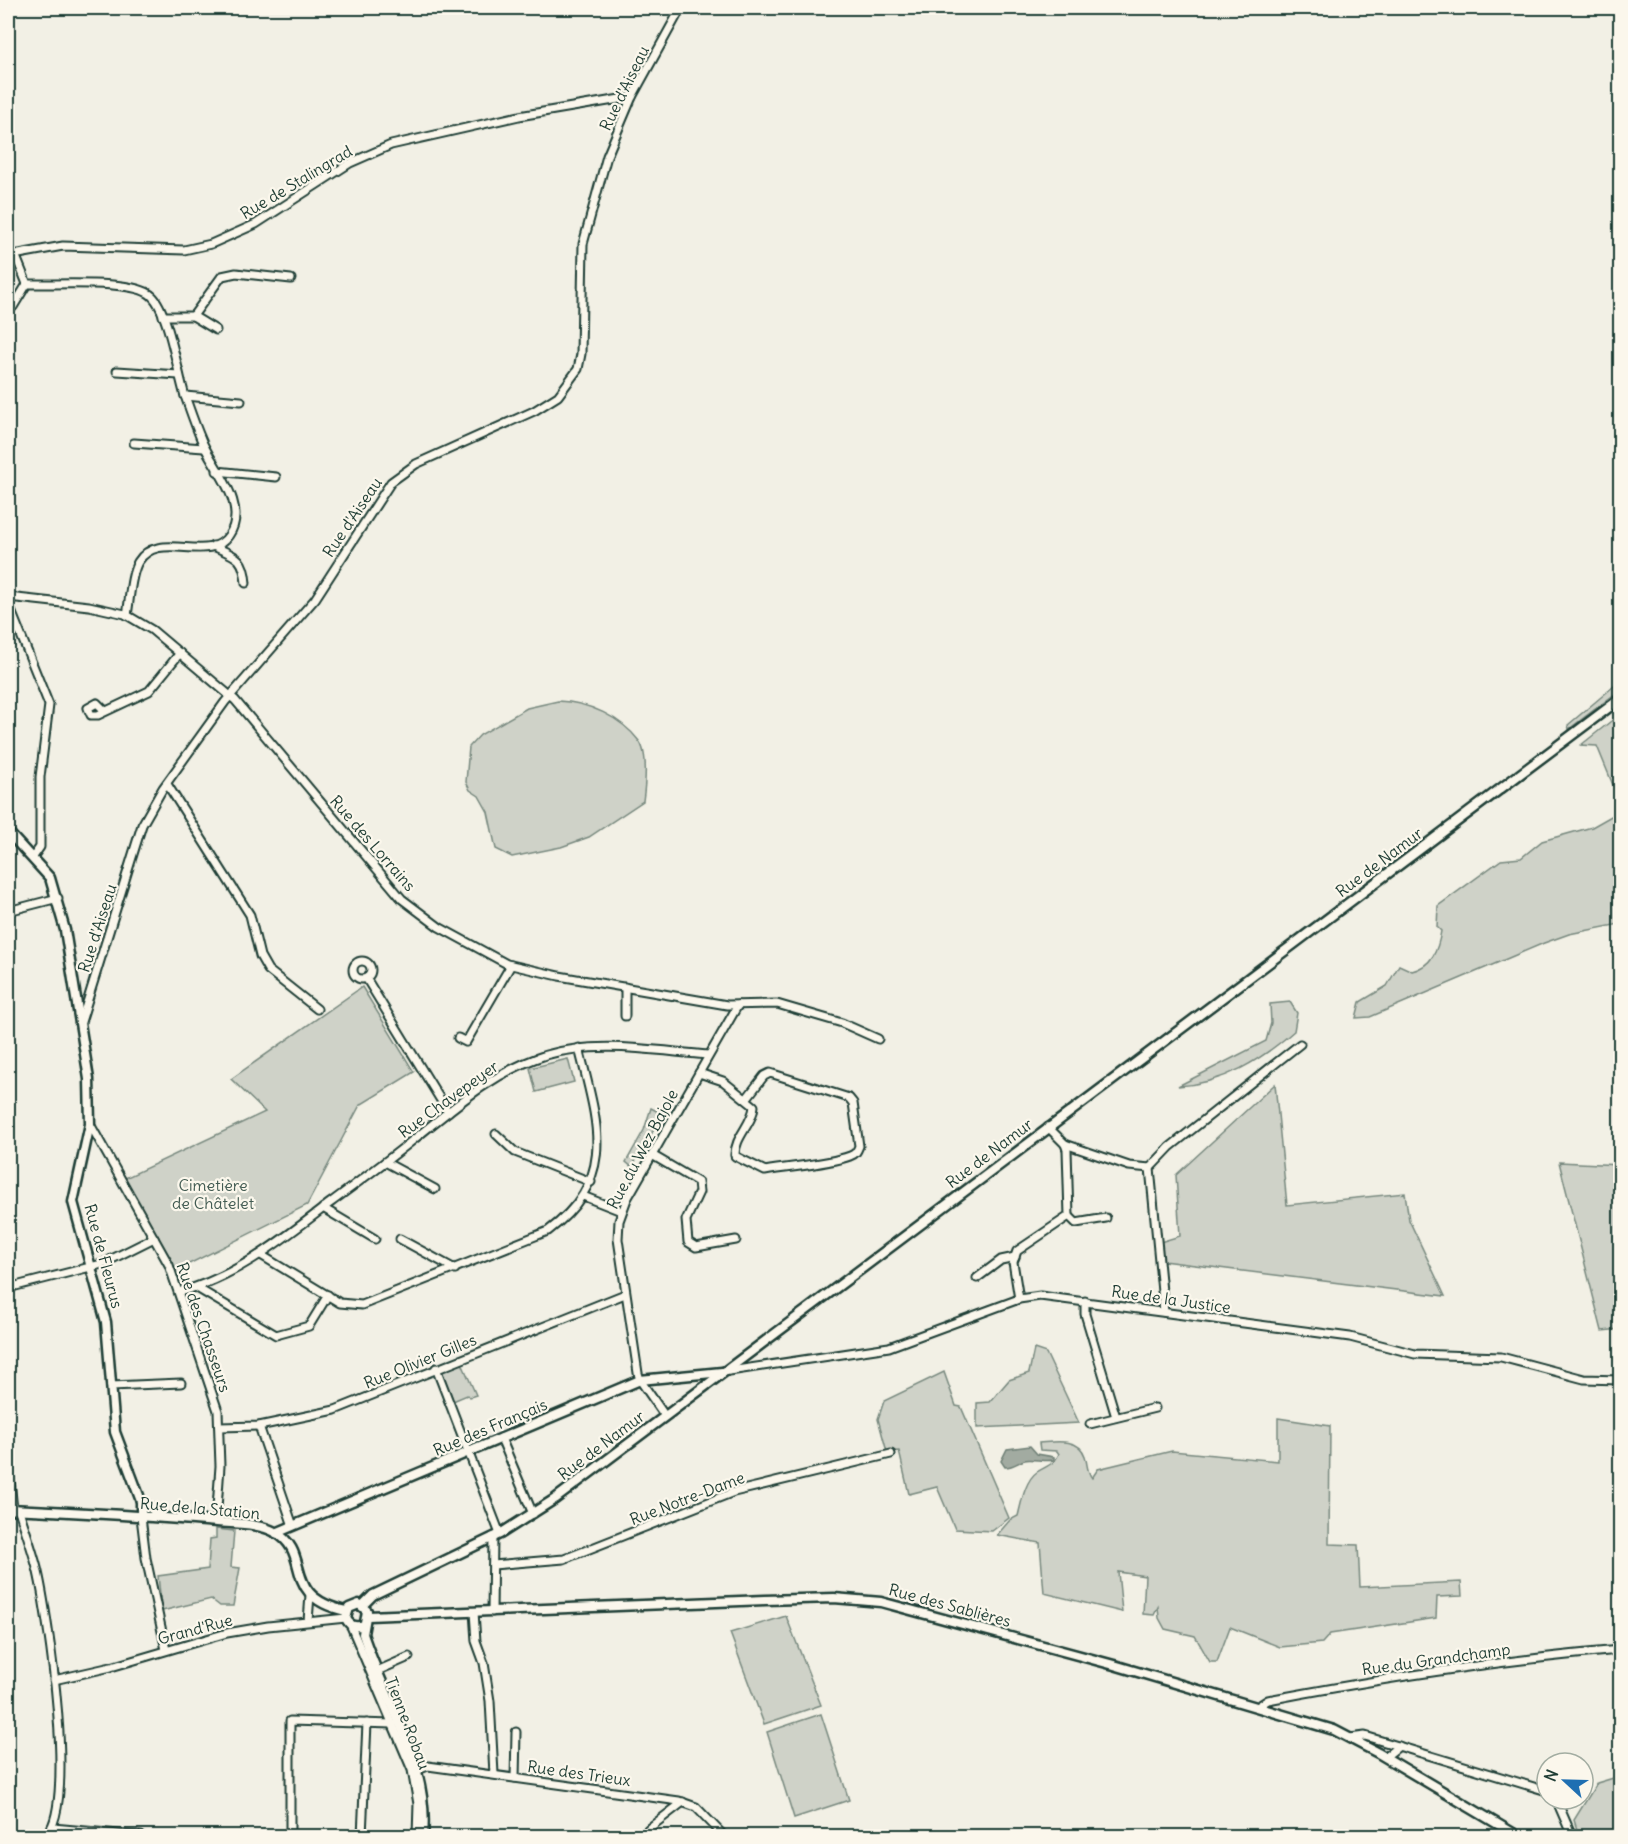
<svg xmlns="http://www.w3.org/2000/svg" width="1628" height="1844" font-family="Delius,sans-serif">
<style>
.green{fill:#cfd2c8;stroke:#77887e;stroke-width:1.5}
.water{fill:#a2aba1;stroke:#6e7f75;stroke-width:1.5}
.lines{fill:none;stroke-linecap:round;stroke-linejoin:round}
.minor-casing{stroke:#1f3d34;stroke-width:11}
.major-casing{stroke:#1f3d34;stroke-width:13}
.minor{stroke:#fbf7ec;stroke-width:7}
.major{stroke:#fbf7ec;stroke-width:8}
.labels{text-anchor:middle;dominant-baseline:central;stroke-width:4.5;stroke-linejoin:round;paint-order:stroke}
.street-label{font-size:16px;fill:#1f3d34;stroke:#fbf7ec}
.park-label{font-size:16px;fill:#425b52;stroke:#fbf7ec}
</style>
<rect width="100%" height="100%" fill="#f2f0e5"/>
<filter id="ink" filterUnits="userSpaceOnUse"><feTurbulence type="fractalNoise" baseFrequency=".0167" numOctaves="2"/><feDisplacementMap in="SourceGraphic" scale="12" xChannelSelector="R" yChannelSelector="G"/><feConvolveMatrix kernelMatrix="1 2 1 2 8 2 1 2 1" color-interpolation-filters="sRGB"/></filter>
<g filter="url(#ink)">
<g class="green">
<path d="M 1620,681 L 1620,690 L 1569,729 L 1568,725 Z"/>
<path d="M 558,701 C 588,702 621,717 639,741 C 649,754 645,786 643,801 L 589,837 L 561,847 L 512,857 L 496,849 L 488,812 L 479,796 L 470,790 L 466,782 L 469,747 L 480,735 L 527,708 Z"/>
<path d="M 1620,714 L 1620,795 L 1613,785 L 1597,746 L 1581,745 Z"/>
<path d="M 1620,811 L 1620,924 L 1569,934 L 1544,943 L 1370,1017 L 1356,1018 L 1360,1002 L 1387,986 L 1399,965 L 1412,971 C 1432,966 1438,950 1441,931 L 1437,927 L 1438,906 L 1501,860 L 1521,858 L 1542,841 L 1592,827 Z"/>
<path d="M 362,987 L 414,1072 L 360,1105 L 307,1205 L 175,1271 L 125,1178 L 265,1112 L 231,1079 Z"/>
<path d="M 1290,1002 L 1297,1013 L 1294,1031 C 1261,1060 1223,1084 1178,1086 L 1266,1041 L 1271,1023 L 1270,1004 Z"/>
<path d="M 568,1059 L 574,1082 L 536,1092 L 530,1068 Z"/>
<path d="M 1275,1084 L 1287,1205 L 1405,1193 L 1409,1220 L 1445,1296 L 1163,1261 L 1160,1242 L 1180,1236 L 1176,1175 Z"/>
<path d="M 651,1108 L 666,1116 L 653,1131 L 632,1167 L 626,1162 L 644,1130 Z"/>
<path d="M 1559,1162 L 1620,1165 L 1620,1329 L 1602,1331 Z"/>
<path d="M 1034,1349 L 1046,1353 L 1079,1423 L 977,1428 L 977,1403 L 990,1402 L 1009,1380 L 1029,1373 Z"/>
<path d="M 462,1363 L 476,1395 L 470,1397 L 467,1395 L 453,1401 L 441,1371 Z"/>
<path d="M 944,1372 L 956,1406 L 961,1407 L 1009,1518 L 992,1531 L 955,1529 L 937,1487 L 909,1494 L 899,1451 L 887,1452 L 878,1419 L 884,1401 Z"/>
<path d="M 1278,1418 L 1330,1426 L 1329,1544 L 1358,1545 L 1360,1587 L 1461,1582 L 1462,1596 L 1437,1597 L 1436,1618 L 1330,1634 L 1322,1643 L 1280,1647 L 1230,1627 L 1217,1662 L 1210,1662 L 1195,1636 L 1165,1629 L 1159,1618 L 1158,1607 L 1154,1615 L 1143,1614 L 1145,1576 L 1118,1572 L 1122,1612 L 1044,1593 L 1040,1543 L 997,1535 L 1010,1520 L 1018,1516 C 1021,1504 1025,1480 1037,1472 C 1046,1466 1054,1465 1059,1454 L 1057,1451 L 1040,1450 L 1039,1443 C 1054,1442 1079,1437 1085,1456 C 1088,1465 1086,1470 1092,1478 L 1098,1469 L 1172,1451 L 1278,1461 Z"/>
<path d="M 216,1529 L 234,1531 L 231,1567 L 240,1568 L 233,1606 L 220,1606 L 211,1599 L 162,1611 L 158,1576 L 208,1569 L 210,1539 L 216,1538 Z"/>
<path d="M 786,1616 L 821,1705 L 764,1724 L 730,1633 Z"/>
<path d="M 821,1714 L 849,1800 L 794,1818 L 767,1732 Z"/>
<path d="M 1620,1776 L 1620,1836 L 1579,1836 L 1574,1820 L 1597,1783 Z"/>
</g>
<path class="water" d="M 1030,1446 L 1037,1454 L 1054,1457 L 1054,1460 C 1045,1462 1031,1458 1024,1460 C 1017,1463 1013,1467 1005,1467 L 1001,1461 L 1007,1449 Z"/>
<g class="lines">
<defs>
<g id="minor">
<path d="M 15,254 L 27,284 C 55,285 134,279 152,296 C 168,310 178,374 185,396 C 190,410 195,425 201,439 C 211,466 250,504 229,535 C 209,566 159,528 138,562 C 130,576 130,600 127,615"/>
<path d="M 8,256 L 63,246 L 184,250 L 211,244 L 256,224 L 350,163 L 391,145 L 519,116 L 632,97"/>
<path d="M 8,307 L 13,307 L 27,284"/>
<path d="M 163,316 L 193,316 L 216,330"/>
<path d="M 193,316 L 222,276 L 236,273 L 291,279"/>
<path d="M 117,371 L 179,375"/>
<path d="M 185,396 L 241,401"/>
<path d="M 134,443 L 204,448"/>
<path d="M 217,471 L 276,477"/>
<path d="M 213,546 C 235,556 244,556 246,583"/>
<path d="M 8,597 L 89,606 L 125,614 L 152,630 L 235,700 L 402,899 L 439,927 L 507,964 L 559,976 L 727,1005 L 777,1004 L 842,1023 L 878,1039"/>
<path d="M 8,603 L 49,705 L 40,777 L 40,847 L 33,857"/>
<path d="M 105,711 L 97,703 L 88,708 L 91,715 L 98,715 L 149,691 L 180,653"/>
<path d="M 167,784 L 250,915 L 260,956 L 268,970 L 317,1009"/>
<path d="M 8,911 L 58,898"/>
<circle cx="362" cy="970" r="9"/>
<path d="M 366,978 L 448,1112"/>
<path d="M 625,1016 L 625,987"/>
<path d="M 81,1022 L 142,825 L 163,788 L 225,702 L 315,599 L 391,482 L 416,464 L 534,411 L 558,396 L 578,369 L 581,354 L 583,244 L 607,156 L 632,97 L 681,8"/>
<path d="M 458,1038 L 466,1042 L 511,965"/>
<path d="M 699,1073 L 723,1081 L 754,1106 C 753,1124 734,1137 735,1156 L 765,1171 C 792,1166 825,1165 850,1156 C 856,1154 857,1151 859,1146 L 853,1103 L 849,1098 L 770,1073 L 764,1076 L 747,1098"/>
<path d="M 90,1124 L 169,1265 L 218,1411 L 220,1466 L 216,1522"/>
<path d="M 496,1134 L 515,1152 L 591,1182"/>
<path d="M 1065,1144 L 1129,1166 L 1150,1168"/>
<path d="M 652,1155 L 698,1182 L 699,1192 L 686,1220 L 688,1242 L 696,1247 L 736,1240"/>
<path d="M 385,1162 L 435,1189"/>
<path d="M 1150,1168 L 1170,1147 L 1300,1044"/>
<path d="M 1150,1168 L 1164,1312"/>
<path d="M 583,1196 L 621,1211"/>
<path d="M 323,1208 L 375,1239"/>
<path d="M 1069,1216 L 1076,1223 L 1106,1218"/>
<path d="M 400,1239 L 455,1269"/>
<path d="M 261,1255 L 340,1303 L 362,1305 L 548,1231 C 619,1178 597,1122 579,1048"/>
<path d="M 977,1278 L 1001,1260 L 1015,1257"/>
<path d="M 8,1288 L 102,1264 L 154,1238"/>
<path d="M 197,1288 L 276,1335 L 309,1326 L 328,1295"/>
<path d="M 179,1292 C 235,1278 284,1238 330,1203 C 358,1182 386,1162 413,1140 C 454,1107 495,1071 546,1055 C 598,1040 656,1051 708,1055"/>
<path d="M 1019,1299 L 1013,1262 L 1017,1251 L 1069,1216 L 1067,1150 L 1065,1144 L 1048,1127"/>
<path d="M 1085,1301 L 1085,1314 L 1116,1417"/>
<path d="M 436,1368 L 500,1534"/>
<path d="M 723,1372 L 889,1347 L 1019,1299 L 1040,1296 L 1350,1337 L 1415,1354 L 1501,1357 L 1584,1379 L 1620,1380"/>
<path d="M 111,1386 L 181,1383"/>
<path d="M 665,1416 L 640,1380 L 638,1373 L 618,1239 L 619,1221 L 627,1199 L 738,1005"/>
<path d="M 1090,1424 L 1155,1408"/>
<path d="M 259,1426 L 293,1526"/>
<path d="M 219,1427 L 259,1426 L 335,1410 L 625,1294"/>
<path d="M 501,1438 L 533,1514"/>
<path d="M 8,1459 L 13,1510"/>
<path d="M 19,1510 C 25,1530 33,1551 38,1572 C 47,1611 79,1816 44,1836"/>
<path d="M 141,1517 L 146,1558 L 166,1650"/>
<path d="M 493,1565 L 564,1559 L 734,1492 L 891,1454"/>
<path d="M 474,1612 L 476,1641 L 484,1663 L 490,1701 L 494,1774"/>
<path d="M 492,1612 L 493,1537"/>
<path d="M 308,1621 L 310,1595"/>
<path d="M 350,1624 L 412,1770 L 418,1804 L 417,1836"/>
<path d="M 377,1671 L 409,1657"/>
<path d="M 54,1680 L 111,1667 L 227,1633 L 268,1626 L 346,1618"/>
<path d="M 1257,1707 L 1268,1700 C 1384,1678 1502,1660 1620,1650"/>
<path d="M 1350,1738 L 1365,1736 L 1547,1791"/>
<path d="M 1385,1757 L 1399,1746"/>
<path d="M 418,1770 L 428,1766 L 679,1801 L 696,1807 L 724,1836"/>
<path d="M 515,1778 L 516,1732"/>
<path d="M 1556,1799 L 1572,1836"/>
<path d="M 53,1828 L 141,1836"/>
<path d="M 648,1829 L 683,1802"/>
<path d="M 290,1836 L 290,1721 L 393,1724"/>
<path d="M 362,1836 L 367,1723"/>
</g>
<g id="major">
<path d="M 8,832 L 50,878 L 65,930 L 89,1079 L 90,1124 L 73,1202 L 106,1322 L 115,1432 L 141,1501 L 141,1517"/>
<path d="M 141,1501 L 163,1517"/>
<path d="M 8,1509 C 77,1512 147,1516 217,1522 C 236,1524 258,1523 275,1532 C 314,1554 279,1596 346,1611"/>
<path d="M 276,1533 L 640,1380 L 722,1372"/>
<path d="M 362,1606 L 373,1595 L 500,1534 L 555,1499 L 1620,699"/>
<path d="M 368,1616 L 765,1600 L 834,1598 L 881,1602 L 1114,1665 L 1334,1730 L 1378,1753 L 1518,1836"/>
<path d="M 364,1625 C 356,1628 349,1626 346,1618 L 349,1608 L 359,1604 L 367,1611 L 363,1634 C 385,1702 430,1763 423,1836"/>
</g>
</defs>
<use href="#minor" class="minor-casing"/>
<use href="#major" class="major-casing"/>
<use href="#minor" class="minor"/>
<use href="#major" class="major"/>
</g>
</g>
<g class="labels">
<g class="street-label">
<text transform="translate(624 88) rotate(-64)">Rue d'Aiseau</text>
<text transform="translate(296 182) rotate(-31)">Rue de Stalingrad</text>
<text transform="translate(352 517) rotate(-56)">Rue d'Aiseau</text>
<text transform="translate(373 843) rotate(49)">Rue des Lorrains</text>
<text transform="translate(1379 862) rotate(-37)">Rue de Namur</text>
<text transform="translate(97 928) rotate(-72)">Rue d'Aiseau</text>
<text transform="translate(448 1099) rotate(-36)">Rue Chavepeyer</text>
<text transform="translate(642 1149) rotate(-62)">Rue du Wez Bajole</text>
<text transform="translate(989 1153) rotate(-37)">Rue de Namur</text>
<text transform="translate(104 1256) rotate(75)">Rue de Fleurus</text>
<text transform="translate(1171 1299) rotate(8)">Rue de la Justice</text>
<text transform="translate(204 1327) rotate(71)">Rue des Chasseurs</text>
<text transform="translate(420 1361) rotate(-22)">Rue Olivier Gilles</text>
<text transform="translate(490 1427) rotate(-23)">Rue des Français</text>
<text transform="translate(601 1445) rotate(-37)">Rue de Namur</text>
<text transform="translate(687 1498) rotate(-21)">Rue Notre-Dame</text>
<text transform="translate(200 1508) rotate(5)">Rue de la Station</text>
<text transform="translate(950 1605) rotate(15)">Rue des Sablières</text>
<text transform="translate(195 1629) rotate(-15)">Grand'Rue</text>
<text transform="translate(1436 1659) rotate(-8)">Rue du Grandchamp</text>
<text transform="translate(408 1723) rotate(69)">Tienne Robau</text>
<text transform="translate(579 1773) rotate(8)">Rue des Trieux</text>
</g>
<g class="park-label">
<text x="213" y="1185">Cimetière<tspan x="213" dy="18">de Châtelet</tspan></text>
</g>
</g>
<rect width="1628" height="1844" fill="none" stroke="#fbf7ec" stroke-width="30"/>
<rect x="15" y="15" width="1598" height="1814" fill="none" stroke="#1f3d34" stroke-width="2" filter="url(#ink)"/>
<g transform="translate(1565 1781) rotate(292)"><circle r="28" fill="#fbf7ec" stroke="#a3ada2" stroke-width="1.5"/>
<path d="M0-4.5L10 22L0 15L-10 22Z" fill="#1f6fb2"/>
<text y="-9" font-size="16" font-weight="bold" text-anchor="middle" fill="#1f3d34">N</text>
</g>
</svg>
